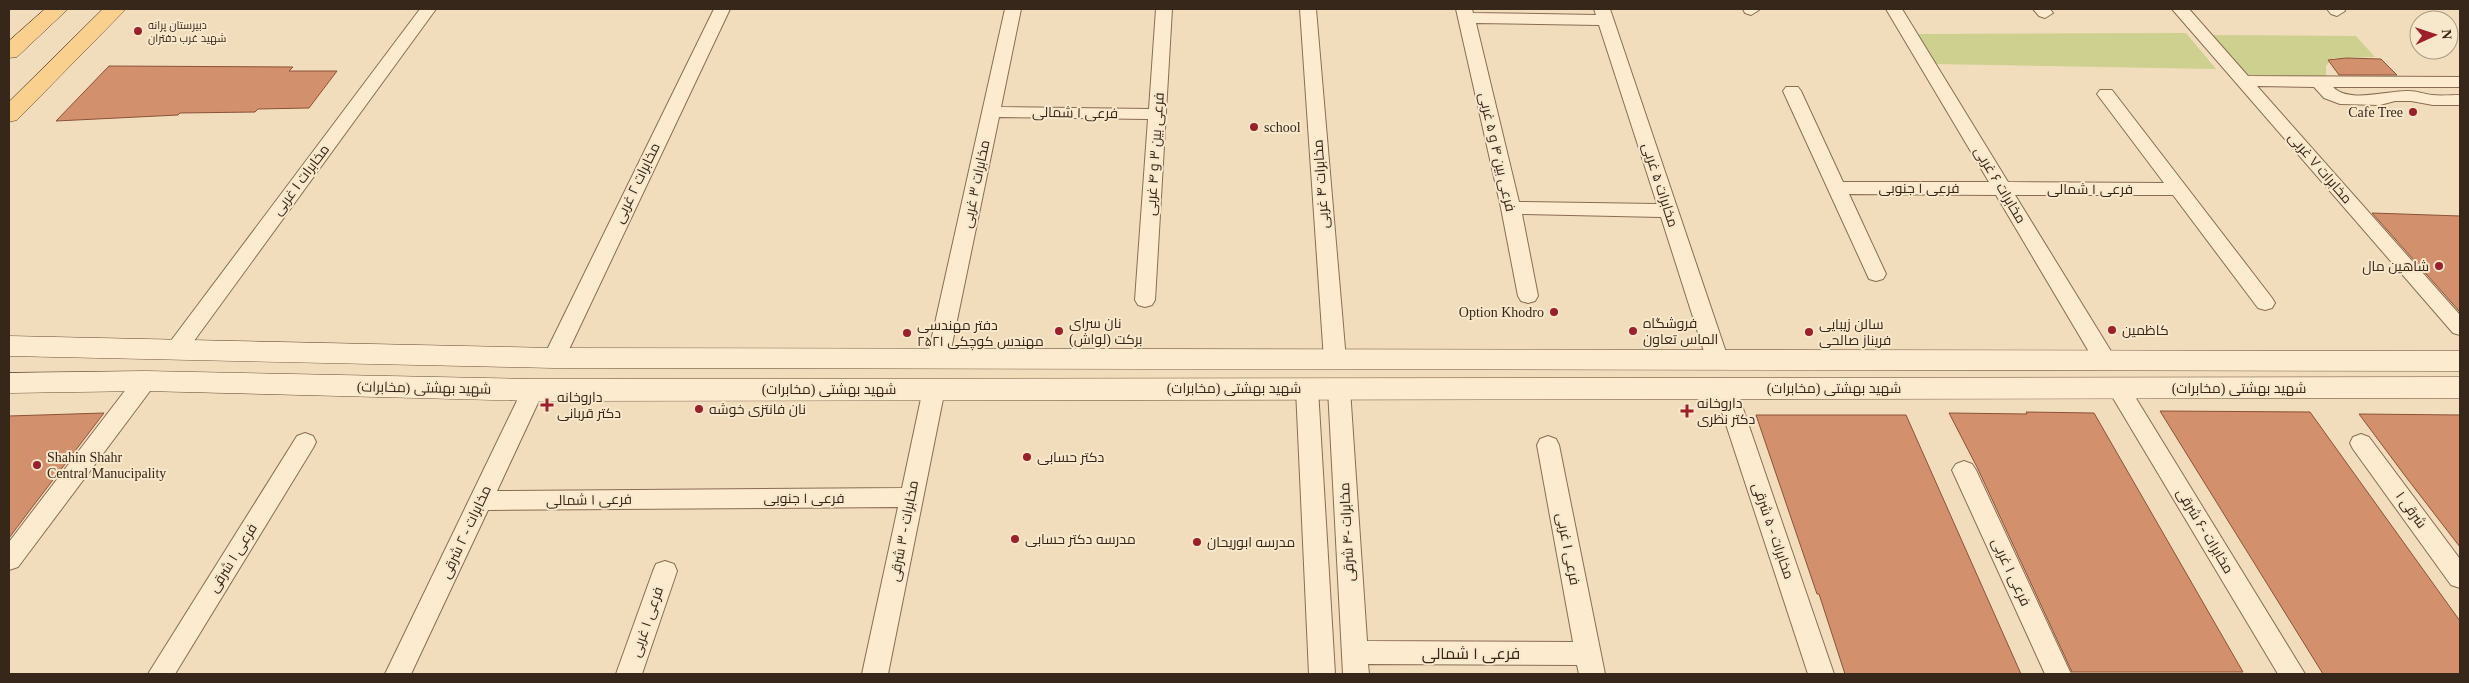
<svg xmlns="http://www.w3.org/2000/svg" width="2469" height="683" font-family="'Times New Roman',Cairo,serif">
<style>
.green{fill:#cdd08e}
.building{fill:#d3906d;stroke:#8b5237}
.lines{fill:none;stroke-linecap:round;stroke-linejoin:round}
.street-casing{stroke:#8a6c54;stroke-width:2}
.secondary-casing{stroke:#6b4d37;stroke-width:1}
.primary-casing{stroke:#573b29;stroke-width:1}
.street{fill:#fcebcf;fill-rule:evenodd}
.secondary{fill:#fcebcf;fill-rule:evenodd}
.primary{fill:#f9d08e;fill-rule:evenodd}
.poi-dot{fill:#9e1f29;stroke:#f8e8cb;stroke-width:2}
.labels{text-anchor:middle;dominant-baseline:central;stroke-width:4;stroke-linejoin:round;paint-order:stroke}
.far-poi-label{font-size:11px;fill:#37261a;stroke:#f8e8cb;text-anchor:start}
.poi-label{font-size:14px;fill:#37261a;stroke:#f8e8cb;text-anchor:start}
.street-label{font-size:14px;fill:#37261a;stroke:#f8e8cb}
.near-street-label{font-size:16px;fill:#37261a;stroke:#f8e8cb}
</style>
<rect width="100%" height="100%" fill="#f1ddbb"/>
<g class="green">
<path d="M 2186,33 L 2216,69 L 1934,64 L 1916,34 Z"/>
<path d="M 2209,35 L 2356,36 L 2375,57 L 2333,58 L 2326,66 L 2326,77 L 2248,76 Z"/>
</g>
<g class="building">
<path d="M 2346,58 L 2381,59 L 2397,75 L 2339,75 L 2328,60 Z"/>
<path d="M 109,66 L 293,67 L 289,71 L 337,71 L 309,108 L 258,109 L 255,112 L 180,113 L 178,115 L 56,121 Z"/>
<path d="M 2372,213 L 2460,216 L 2460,312 Z"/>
<path d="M 2160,411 L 2310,412 L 2460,621 L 2460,674 L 2323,674 Z"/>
<path d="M 2026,412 L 2094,413 L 2243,672 L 2072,672 L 1978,469 L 1949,413 L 2027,414 Z"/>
<path d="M 104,413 L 27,514 L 9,538 L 9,416 Z"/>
<path d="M 2359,414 L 2460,415 L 2460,547 L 2406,477 Z"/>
<path d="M 1756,415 L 1906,415 L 2021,674 L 1845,674 L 1819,594 L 1817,594 Z"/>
</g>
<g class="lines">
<defs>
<g id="street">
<path d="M 420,9 L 436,9 L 183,356 L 175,359 L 167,356 L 164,351 L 167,346 Z"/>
<path d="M 714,9 L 730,9 L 565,358 L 562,364 L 554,366 L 546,364 L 543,358 Z"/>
<path d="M 1005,9 L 1021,9 L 1001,107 L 1149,109 L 1156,9 L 1172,9 L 1155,300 L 1152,305 L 1145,307 L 1138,305 L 1135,300 L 1148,119 L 999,117 L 949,359 L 946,365 L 938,367 L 930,365 L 927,359 Z"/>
<path d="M 1300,9 L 1316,9 L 1346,360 L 1343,366 L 1335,368 L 1327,366 L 1324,360 Z"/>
<path d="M 1456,9 L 1472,9 L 1473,13 L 1596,15 L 1594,9 L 1610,9 L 1729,361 L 1726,367 L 1718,369 L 1710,367 L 1707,361 L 1661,217 L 1522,214 L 1538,296 L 1535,301 L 1528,303 L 1521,301 L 1518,296 L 1501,208 ZM 1476,23 L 1599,25 L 1657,204 L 1519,202 Z"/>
<path d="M 1743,9 L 1759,9 L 1759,10 L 1751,15 L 1745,13 Z"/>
<path d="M 1886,9 L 1902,9 L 2008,182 L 2164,183 L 2097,94 L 2100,90 L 2112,90 L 2272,298 L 2275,303 L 2272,308 L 2265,310 L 2258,308 L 2173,195 L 2015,195 L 2117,361 L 2114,367 L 2106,369 L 2098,367 L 1996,195 L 1849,194 L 1886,274 L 1883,279 L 1876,281 L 1869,279 L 1783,91 L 1786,87 L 1798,87 L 1801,91 L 1843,182 L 1989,182 Z"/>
<path d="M 2033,9 L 2050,9 L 2053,13 L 2045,18 L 2039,16 Z"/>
<path d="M 2172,9 L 2189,9 L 2248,76 L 2460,77 L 2460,87 L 2333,87 C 2349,104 2388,90 2409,91 C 2417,91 2424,94 2432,95 C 2441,96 2451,95 2460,95 L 2460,105 L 2433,105 L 2411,101 L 2395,101 L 2380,105 L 2340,104 L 2324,98 L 2314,87 L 2257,86 L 2460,315 L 2460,335 L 2453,333 Z"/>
<path d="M 2327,9 L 2344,9 L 2345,11 L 2337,16 L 2331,14 Z"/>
<path d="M 145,373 L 153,375 L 156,381 L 153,387 L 18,567 L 9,570 L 9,542 L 137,375 Z"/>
<path d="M 1725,380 L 1733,382 L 1736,388 L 1834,674 L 1808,674 L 1714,388 L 1717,382 Z"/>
<path d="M 2118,380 L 2126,382 L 2305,674 L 2278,674 L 2107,388 L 2110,382 Z"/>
<path d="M 934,381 L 942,383 L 945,389 L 888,674 L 862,674 L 898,507 L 488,510 L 411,674 L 385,674 L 525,384 L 533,382 L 541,384 L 544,390 L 497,491 L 902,488 L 923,389 L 926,383 Z"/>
<path d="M 1307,381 L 1315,383 L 1318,389 L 1335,674 L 1309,674 L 1296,389 L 1299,383 Z"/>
<path d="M 1339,381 L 1347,383 L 1350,389 L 1367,641 L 1573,642 L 1537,445 L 1540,439 L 1548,436 L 1556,439 L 1559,445 L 1605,674 L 1579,674 L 1577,665 L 1368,664 L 1369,674 L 1343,674 L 1328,389 L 1331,383 Z"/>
<path d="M 305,433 L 313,436 L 316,442 L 313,448 L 175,674 L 148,674 L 297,436 Z"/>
<path d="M 2361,434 L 2369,437 L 2460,559 L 2460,588 L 2451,585 L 2353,449 L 2350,443 L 2353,437 Z"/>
<path d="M 1964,461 L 1972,464 L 1976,470 L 2071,674 L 2045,674 L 1952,470 L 1956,464 Z"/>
<path d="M 665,561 L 674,564 L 677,571 L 642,674 L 616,674 L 653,571 L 656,564 Z"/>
</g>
<g id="secondary">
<path d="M 9,336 L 554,348 L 2460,351 L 2460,371 L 554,368 L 9,356 Z"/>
<path d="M 145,371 L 533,379 L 2460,377 L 2460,398 L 533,401 L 145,391 L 9,393 L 9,373 Z"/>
</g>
<g id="primary">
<path d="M 45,9 L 68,9 L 17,57 L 9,58 L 9,41 Z"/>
<path d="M 103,9 L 126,9 L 17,120 L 9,122 L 9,102 Z"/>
</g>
</defs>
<use href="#street" class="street-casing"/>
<use href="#secondary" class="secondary-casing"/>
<use href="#primary" class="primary-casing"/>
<use href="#street" class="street"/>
<use href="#secondary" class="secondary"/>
<use href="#primary" class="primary"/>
</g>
<g class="poi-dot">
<circle cx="138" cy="31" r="5"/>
<circle cx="2413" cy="112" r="5"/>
<circle cx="1254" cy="127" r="5"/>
<circle cx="2439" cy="266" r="5"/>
<circle cx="1554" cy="312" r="5"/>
<circle cx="2112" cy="330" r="5"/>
<circle cx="1059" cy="331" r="5"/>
<circle cx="1633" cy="331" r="5"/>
<circle cx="1809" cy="332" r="5"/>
<circle cx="907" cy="333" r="5"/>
<path d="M544.5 397.5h5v5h5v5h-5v5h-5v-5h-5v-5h5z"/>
<circle cx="699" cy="409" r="5"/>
<path d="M1684.5 403.5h5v5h5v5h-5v5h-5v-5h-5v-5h5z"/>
<circle cx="1027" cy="457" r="5"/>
<circle cx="37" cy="465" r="5"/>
<circle cx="1015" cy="539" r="5"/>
<circle cx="1197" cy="542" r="5"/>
</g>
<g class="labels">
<g class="far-poi-label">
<text x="148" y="25">دبیرستان پرانه<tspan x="148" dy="13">شهید غرب دفتران</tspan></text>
</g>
<g class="poi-label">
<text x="2403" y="112" text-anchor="end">Cafe Tree</text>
<text x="1264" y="127">school</text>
<text x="2429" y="266" text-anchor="end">شاهین مال</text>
<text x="1544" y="312" text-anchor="end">Option Khodro</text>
<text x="1069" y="323">نان سرای<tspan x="1069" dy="16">برکت (لواش)</tspan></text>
<text x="1643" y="323">فروشگاه<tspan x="1643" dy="16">الماس تعاون</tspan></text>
<text x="1819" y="324">سالن زیبایی<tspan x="1819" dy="16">فریناز صالحی</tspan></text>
<text x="917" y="325">دفتر مهندسی<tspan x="917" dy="16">۲۵۲۱ مهندس کوچکی</tspan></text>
<text x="2122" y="330">کاظمین</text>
<text x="557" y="397">داروخانه<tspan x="557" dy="16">دکتر قربانی</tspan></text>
<text x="1697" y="403">داروخانه<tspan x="1697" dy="16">دکتر نظری</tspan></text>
<text x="709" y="409">نان فانتزی خوشه</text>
<text x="47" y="457">Shahin Shahr<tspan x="47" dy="16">Central Manucipality</tspan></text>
<text x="1037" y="457">دکتر حسابی</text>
<text x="1025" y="539">مدرسه دکتر حسابی</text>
<text x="1207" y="542">مدرسه ابوریحان</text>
</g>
<g class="street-label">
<text transform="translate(1075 113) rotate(1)">فرعی ۱ شمالی</text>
<text transform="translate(1497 152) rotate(77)">فرعی بین ۴ و ۵ غربی</text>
<text transform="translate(1155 154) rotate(-86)">فرعی بین ۳ و ۴ غربی</text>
<text transform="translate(2320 168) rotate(49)">مخابرات ۷ غربی</text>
<text transform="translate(301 180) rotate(-53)">مخابرات ۱ غربی</text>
<text transform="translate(637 183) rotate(-64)">مخابرات ۲ غربی</text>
<text transform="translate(976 184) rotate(-78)">مخابرات ۳ غربی</text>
<text transform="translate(1321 184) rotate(-94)">مخابرات ۴ غربی</text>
<text transform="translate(1660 185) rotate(72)">مخابرات ۵ غربی</text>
<text transform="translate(2000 185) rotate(59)">مخابرات ۶ غربی</text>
<text x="1919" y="188">فرعی ۱ جنوبی</text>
<text x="2090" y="189">فرعی ۱ شمالی</text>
<text transform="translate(424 388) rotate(1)">شهید بهشتی (مخابرات)</text>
<text x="1234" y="388">شهید بهشتی (مخابرات)</text>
<text x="1834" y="388">شهید بهشتی (مخابرات)</text>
<text x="2239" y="388">شهید بهشتی (مخابرات)</text>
<text x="829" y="389">شهید بهشتی (مخابرات)</text>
<text x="804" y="498">فرعی ۱ جنوبی</text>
<text transform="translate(589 500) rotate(-1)">فرعی ۱ شمالی</text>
<text transform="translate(2411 510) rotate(54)">شرقی ۱</text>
<text transform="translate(904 531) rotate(-79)">مخابرات - ۳ شرقی</text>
<text transform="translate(1773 531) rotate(71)">مخابرات - ۵ شرقی</text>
<text transform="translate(2205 531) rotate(59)">مخابرات -۶ شرقی</text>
<text transform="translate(466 532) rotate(-65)">مخابرات - ۲ شرقی</text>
<text transform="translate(1347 532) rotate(-93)">مخابرات -۴ شرقی</text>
<text transform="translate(1568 549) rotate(79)">فرعی ۱ غربی</text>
<text transform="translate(233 558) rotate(-58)">فرعی ۱ شرقی</text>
<text transform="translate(2011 572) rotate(65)">فرعی ۱ غربی</text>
<text transform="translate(647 622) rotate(-71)">فرعی ۱ غربی</text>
</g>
<g class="near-street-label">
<text x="1471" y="653">فرعی ۱ شمالی</text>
</g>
</g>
<rect width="2469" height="683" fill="none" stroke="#37261a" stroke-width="20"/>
<g transform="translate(2434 35) rotate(87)"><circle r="24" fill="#f8e8cb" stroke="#ab9a84"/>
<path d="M0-4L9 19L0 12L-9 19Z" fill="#9e1f29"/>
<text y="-8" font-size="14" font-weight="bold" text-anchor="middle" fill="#37261a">N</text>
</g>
</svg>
